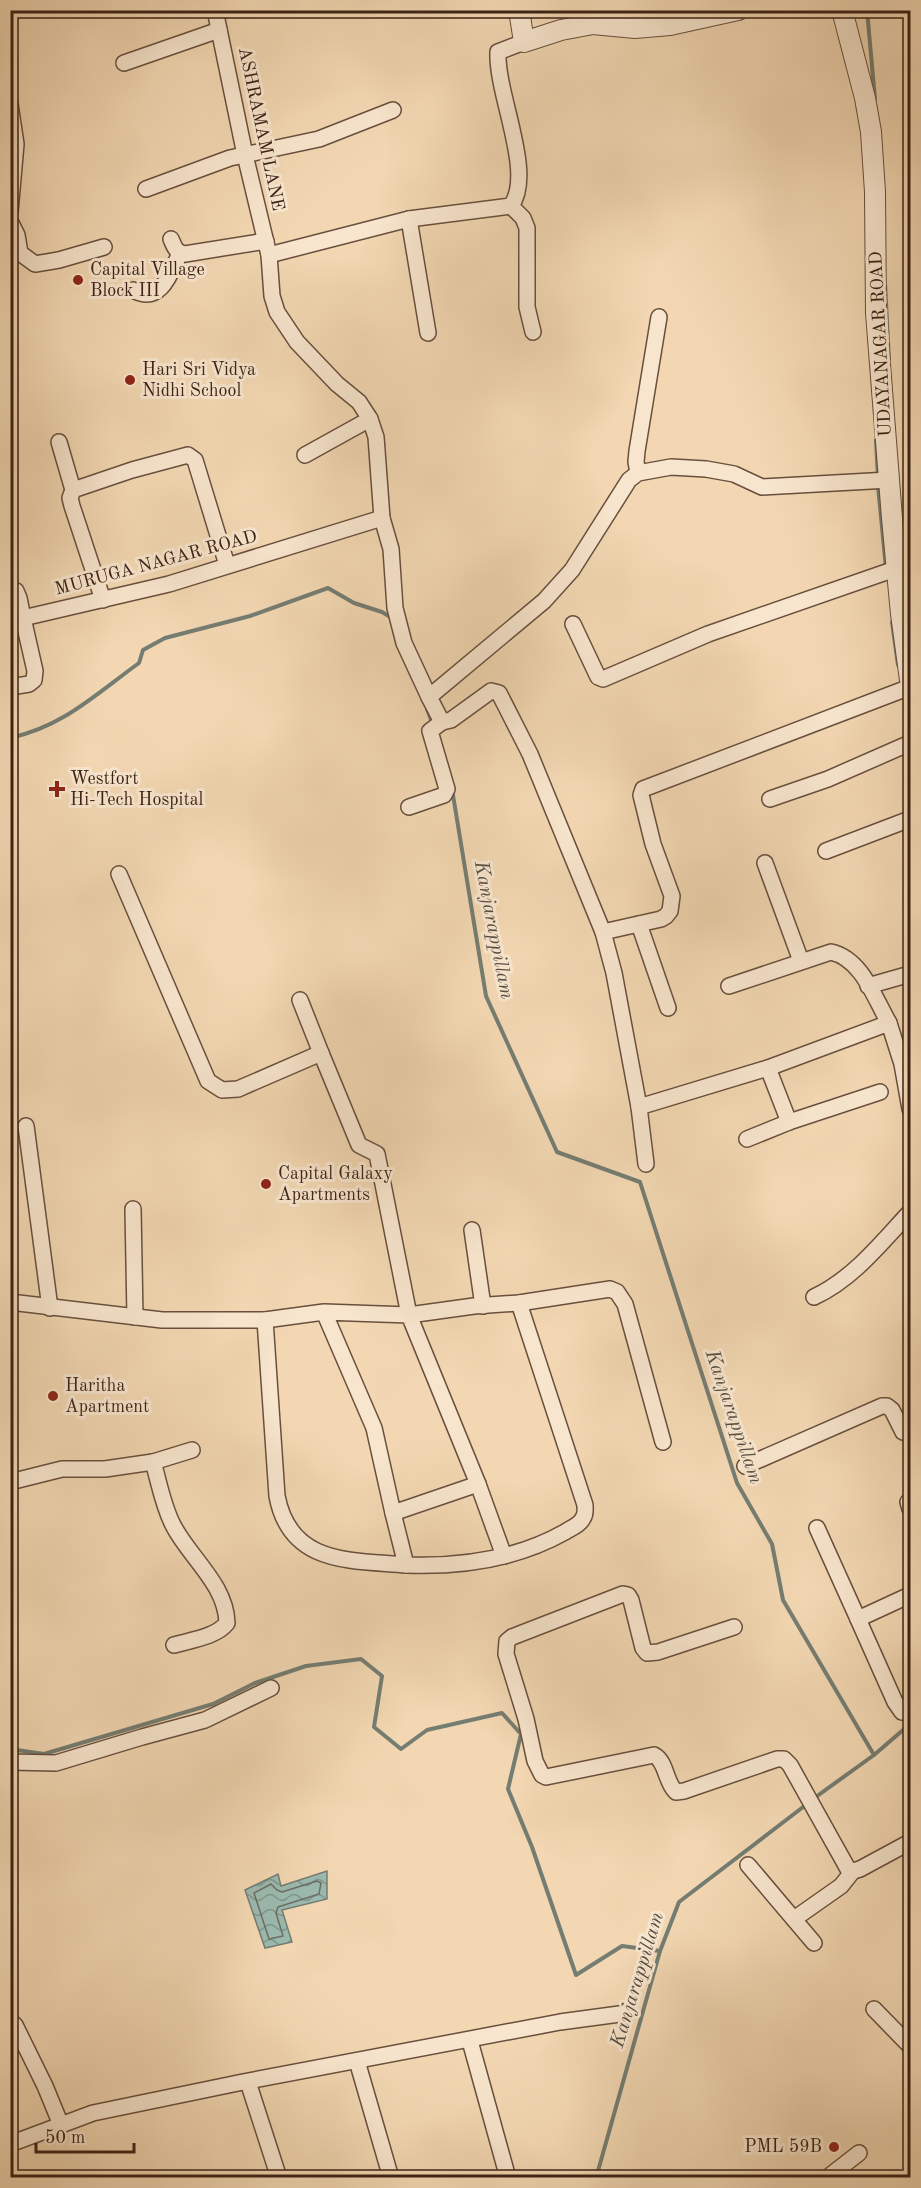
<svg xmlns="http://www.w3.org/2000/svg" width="921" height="2188" font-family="'Old Standard TT',serif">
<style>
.water{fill:url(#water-waves);stroke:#757d72;stroke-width:1.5}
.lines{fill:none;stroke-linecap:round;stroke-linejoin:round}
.shore{stroke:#6b6e62;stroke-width:1.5}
.stream{stroke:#757d72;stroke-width:4}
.minor-casing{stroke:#694f3d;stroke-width:18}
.tertiary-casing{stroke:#694f3d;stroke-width:22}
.minor{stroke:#f7e5cd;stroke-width:15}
.tertiary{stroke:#f7e5cd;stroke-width:20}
.poi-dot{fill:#8f2418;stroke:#f7e5cd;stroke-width:2}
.labels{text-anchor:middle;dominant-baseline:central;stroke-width:6;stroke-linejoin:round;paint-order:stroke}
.street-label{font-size:18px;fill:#3b2216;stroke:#f7e5cd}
.poi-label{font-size:18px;fill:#3b2216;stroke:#f7e5cd;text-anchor:start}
.water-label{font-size:20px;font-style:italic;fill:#584f44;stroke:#f7e5cd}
</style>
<defs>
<pattern id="water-waves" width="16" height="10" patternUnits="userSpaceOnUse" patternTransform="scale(1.5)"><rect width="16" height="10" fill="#9bb9af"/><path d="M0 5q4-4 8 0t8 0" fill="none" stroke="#80968d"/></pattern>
</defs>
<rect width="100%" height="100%" fill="#f2d7b2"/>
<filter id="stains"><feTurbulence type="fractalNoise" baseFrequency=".00333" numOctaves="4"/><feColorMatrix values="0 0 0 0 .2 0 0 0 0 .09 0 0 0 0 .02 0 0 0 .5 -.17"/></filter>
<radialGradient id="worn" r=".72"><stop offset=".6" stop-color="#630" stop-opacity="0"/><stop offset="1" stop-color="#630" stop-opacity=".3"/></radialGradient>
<path class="water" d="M 327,1871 L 327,1899 L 282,1910 L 292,1942 L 265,1948 L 245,1890 L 278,1874 L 281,1886 Z"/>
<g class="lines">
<path class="shore" d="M 317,1881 L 321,1883 L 319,1894 L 278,1907 L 276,1913 L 283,1936 L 269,1939 L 254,1893 L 271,1884 L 277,1890 L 282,1892 Z"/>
<g class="stream">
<path d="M 867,10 L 875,99"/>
<path d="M 885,283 L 889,360"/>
<path d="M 876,440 L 878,477"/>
<path d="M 878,486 L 886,568"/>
<path d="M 892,622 L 898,665"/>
<path d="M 905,701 L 910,731"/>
<path d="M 427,709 L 433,725"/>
<path d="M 10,738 C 64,726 96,694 139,663 L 143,650 L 165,638 L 250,616 L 328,588 L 354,603 L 382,612 L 392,618"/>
<path d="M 452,789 L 486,996 L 557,1152 L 640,1182 L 737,1483 L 772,1544 L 783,1600 L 874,1755 L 813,1799"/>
<path d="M 10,1749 L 44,1754 L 213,1704 L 255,1683 L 306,1666 L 361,1659 L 382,1676 L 374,1727 L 401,1749 L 427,1730 L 502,1713 L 521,1734 L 508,1789 L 532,1847 L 576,1975 L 622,1946 L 660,1951"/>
<path d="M 874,1755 L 910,1724"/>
<path d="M 596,2178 L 660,1951 L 679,1902 L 807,1804"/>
</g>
<defs>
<g id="minor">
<path d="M 215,10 L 245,155 L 269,255 L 272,296 L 277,312 L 297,342 L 337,384 L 359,402 L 370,419 L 376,437 L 382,518 L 391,549 L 395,608 L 404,643 L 429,697"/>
<path d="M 124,63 L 219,30"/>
<path d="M 10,104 L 16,144 L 10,212"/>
<path d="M 146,189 L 230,158 L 319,139 L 393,110"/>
<path d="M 511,206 L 523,218 L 527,228 L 527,307 L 533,332"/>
<path d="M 409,219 L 428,333"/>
<path d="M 10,221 L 17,235 L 20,253 L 35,264 L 59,260 L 104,247"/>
<path d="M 171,239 C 174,246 176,253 185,254 L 266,241"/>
<path d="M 269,255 L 409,219 L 511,206 C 535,173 496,94 498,52 L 524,42"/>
<path d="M 133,290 C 161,305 170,274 180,253"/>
<path d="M 59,442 L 73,490"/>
<path d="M 305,455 L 370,419"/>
<path d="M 638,473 L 636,462 L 637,451 L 659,317"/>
<path d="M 10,590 L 16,591 L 19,598 L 23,618"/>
<path d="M 103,600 L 72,506 L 70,498 L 73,490 L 132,470 L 188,455 L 195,460 L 227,565"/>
<path d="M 573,624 L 598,677 L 603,679 L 708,634 L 898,568"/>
<path d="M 10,687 L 29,684 L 34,680 L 35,671 L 23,618 L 169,584 L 382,518"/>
<path d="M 770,799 L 828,779 L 910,743"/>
<path d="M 409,807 L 444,795 L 447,789 L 430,731 L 442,722"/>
<path d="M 826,851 L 910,819"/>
<path d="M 765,863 L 801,961"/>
<path d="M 119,874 L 208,1081 L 222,1090 L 238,1089 L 321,1053 L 359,1145 L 377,1154 L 409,1315 L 474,1306 L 519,1303 L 610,1289 L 617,1292 L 625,1304 L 663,1442"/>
<path d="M 639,924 L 668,1008"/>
<path d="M 603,932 L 661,919 L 666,916 L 670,911 L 672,896 L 653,844 L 641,795 L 643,789 L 910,687"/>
<path d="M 729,986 L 831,952 C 862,959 874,997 889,1023 L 768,1068 L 639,1107 L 614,973 L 603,932 L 530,754 L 499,693 L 491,691 L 451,720 L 442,722 L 429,697 L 544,601 L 572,570 L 629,480 L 638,473 L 671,467 L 706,469 L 734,474 L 762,487 L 889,480"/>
<path d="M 868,986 L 910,974"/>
<path d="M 300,1000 L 321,1053"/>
<path d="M 889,1023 L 902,1064 L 910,1109"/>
<path d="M 768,1068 L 789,1122"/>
<path d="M 639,1107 L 646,1164"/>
<path d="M 26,1126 L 50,1308"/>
<path d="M 747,1139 L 789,1122 L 880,1092"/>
<path d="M 133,1209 L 135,1317"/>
<path d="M 472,1230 L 483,1306"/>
<path d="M 814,1297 C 853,1279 881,1243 910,1212"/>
<path d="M 10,1302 L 162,1320 L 265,1320 L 324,1312 L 409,1315 L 478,1484 L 393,1513 L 374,1428 L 324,1312"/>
<path d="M 265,1320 L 277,1496 C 290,1565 350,1560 406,1565"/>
<path d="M 153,1462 L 192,1450"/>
<path d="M 745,1466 L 882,1406 L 887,1406 L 892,1410 L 903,1432 L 910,1433"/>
<path d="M 10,1482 L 62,1469 L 105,1469 L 153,1462 C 159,1482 163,1506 173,1525 C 189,1557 226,1584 227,1623 C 216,1637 191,1640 174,1645"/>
<path d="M 478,1484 L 504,1556"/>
<path d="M 908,1502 L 910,1509"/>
<path d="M 393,1513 L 406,1565 C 460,1567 517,1559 565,1532 C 571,1528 580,1525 583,1518 C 586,1514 585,1510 585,1505 L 519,1303"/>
<path d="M 817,1528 L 858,1619"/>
<path d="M 734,1627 L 658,1652 L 647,1653 L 643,1648 L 631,1600 L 628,1595 L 623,1594 L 512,1637 L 507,1641 L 506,1654 L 526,1719 L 535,1761 L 542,1775 L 546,1777 L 654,1755 C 667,1762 665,1782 676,1792 L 684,1791 L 777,1759 L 784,1759 L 790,1765 L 848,1869 L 853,1871 L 860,1869 L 910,1842"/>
<path d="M 902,1712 L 895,1702 L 858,1619 L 910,1595"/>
<path d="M 10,1762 L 56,1763 L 142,1737 L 205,1720 L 271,1688"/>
<path d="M 748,1865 L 814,1943"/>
<path d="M 794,1919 L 841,1886 L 853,1871"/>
<path d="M 874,2009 L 910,2046"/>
<path d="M 10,2021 L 15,2025 L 45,2086 L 61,2125"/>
<path d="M 470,2041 L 508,2178"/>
<path d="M 357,2061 L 391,2178"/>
<path d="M 248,2082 L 279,2178"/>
<path d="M 10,2144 L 93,2113 L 243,2082 L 560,2022 L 627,2013"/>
<path d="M 827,2178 L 859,2153"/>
</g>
<g id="tertiary">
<path d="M 519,10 L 524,42 L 561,30 L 593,24 L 635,28 L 670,25 L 738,10"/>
<path d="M 842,10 L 865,98 L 871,132 L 875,192 L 876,313 L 892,518 L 901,614 L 910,680"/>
</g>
</defs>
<use href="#minor" class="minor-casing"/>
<use href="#tertiary" class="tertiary-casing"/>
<use href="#minor" class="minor"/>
<use href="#tertiary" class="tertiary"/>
</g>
<g class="poi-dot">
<circle cx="78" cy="280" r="6"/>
<circle cx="130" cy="380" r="6"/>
<path d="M54 780h6v6h6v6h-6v6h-6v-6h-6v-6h6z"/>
<circle cx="266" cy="1184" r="6"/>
<circle cx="53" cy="1396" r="6"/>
<circle cx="834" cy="2147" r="6"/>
</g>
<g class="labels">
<g class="street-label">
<text transform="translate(261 129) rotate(78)">ASHRAMAM LANE</text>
<text transform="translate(881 344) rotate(-93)">UDAYANAGAR ROAD</text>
<text transform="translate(156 563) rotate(-15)">MURUGA NAGAR ROAD</text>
</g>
<g class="poi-label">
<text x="90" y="270">Capital Village<tspan x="90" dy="21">Block III</tspan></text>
<text x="142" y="370">Hari Sri Vidya<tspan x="142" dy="21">Nidhi School</tspan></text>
<text x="70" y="779">Westfort<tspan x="70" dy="21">Hi-Tech Hospital</tspan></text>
<text x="278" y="1174">Capital Galaxy<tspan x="278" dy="21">Apartments</tspan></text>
<text x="65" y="1386">Haritha<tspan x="65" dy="21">Apartment</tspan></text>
<text x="822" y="2147" text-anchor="end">PML 59B</text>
</g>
<g class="water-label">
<text transform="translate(493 930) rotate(79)">Kanjarappillam</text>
<text transform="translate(733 1417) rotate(71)">Kanjarappillam</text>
<text transform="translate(638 1980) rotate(-73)">Kanjarappillam</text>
</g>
</g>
<rect width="921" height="2188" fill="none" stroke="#f2d7b2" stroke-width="36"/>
<rect x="12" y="12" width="897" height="2164" fill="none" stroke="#3b2216" stroke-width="3"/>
<rect x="18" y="18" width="885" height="2152" fill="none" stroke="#3b2216" stroke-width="1.5"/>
<path d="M36 2143v9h98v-9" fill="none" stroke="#3b2216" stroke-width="3"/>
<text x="45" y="2143" font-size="18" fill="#3b2216" stroke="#f7e5cd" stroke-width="4.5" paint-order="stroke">50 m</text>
<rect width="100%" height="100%" filter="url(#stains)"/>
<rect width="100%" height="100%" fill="url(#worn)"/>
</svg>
